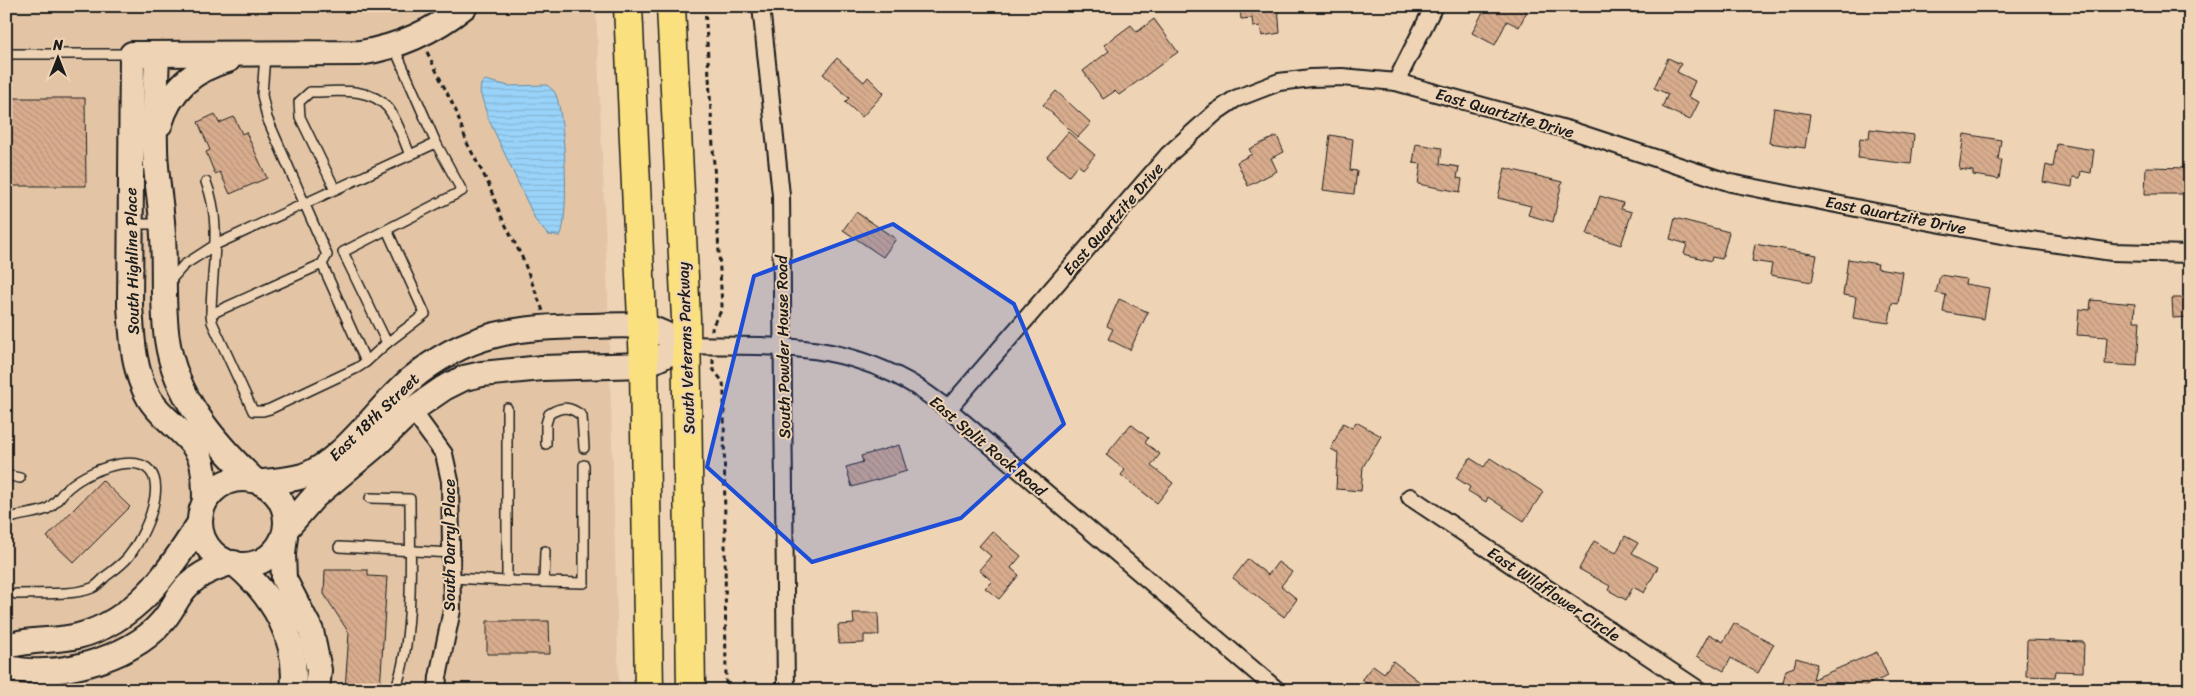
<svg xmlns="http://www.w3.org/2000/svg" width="2196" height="696" font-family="Sriracha,sans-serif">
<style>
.built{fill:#e3c5a6}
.water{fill:url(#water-rules);stroke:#678aa1}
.building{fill:url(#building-back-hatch);stroke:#1c1c1c}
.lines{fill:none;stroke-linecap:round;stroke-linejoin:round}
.lane-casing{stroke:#1c1c1c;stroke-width:12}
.street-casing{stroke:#1c1c1c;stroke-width:20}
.secondary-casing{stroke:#1c1c1c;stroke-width:28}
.highway-casing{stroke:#1c1c1c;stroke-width:31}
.path{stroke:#1c1c1c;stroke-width:3;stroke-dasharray:5 4;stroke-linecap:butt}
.lane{stroke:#eed4b5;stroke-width:9}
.street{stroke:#eed4b5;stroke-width:16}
.secondary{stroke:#eed4b5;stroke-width:24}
.highway{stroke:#fbe080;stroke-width:28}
.marked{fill:#1d4ed8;fill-opacity:0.2;stroke:#1d4ed8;stroke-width:4;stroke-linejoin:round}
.labels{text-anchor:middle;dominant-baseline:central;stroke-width:4;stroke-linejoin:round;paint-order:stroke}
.street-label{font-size:16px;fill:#1c1c1c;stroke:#eed4b5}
</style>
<defs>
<pattern id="water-rules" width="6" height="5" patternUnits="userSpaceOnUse" patternTransform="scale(1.25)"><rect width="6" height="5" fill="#99d3f9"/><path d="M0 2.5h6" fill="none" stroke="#83b5d5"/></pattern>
<pattern id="building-back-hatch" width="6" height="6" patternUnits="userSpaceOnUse" patternTransform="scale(1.25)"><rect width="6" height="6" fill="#d8ad8e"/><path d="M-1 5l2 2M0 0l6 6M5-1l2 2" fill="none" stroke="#b9947a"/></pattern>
</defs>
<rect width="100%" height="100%" fill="#eed4b5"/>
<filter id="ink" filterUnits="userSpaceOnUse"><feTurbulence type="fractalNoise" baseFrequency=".02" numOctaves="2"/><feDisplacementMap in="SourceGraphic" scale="10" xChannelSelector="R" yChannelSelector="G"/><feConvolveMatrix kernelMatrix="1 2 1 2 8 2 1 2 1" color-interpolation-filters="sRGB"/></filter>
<g filter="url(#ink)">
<path class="built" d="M 6,6 L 596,6 L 608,297 L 619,690 L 6,690 Z"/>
<path class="water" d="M 485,80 L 509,86 L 547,85 C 550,88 554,90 555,93 C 565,110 570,221 560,236 L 548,235 L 536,221 L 488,118 L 480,92 L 481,84 Z"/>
<g class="building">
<path d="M 1240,6 L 1278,6 L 1280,33 L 1262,36 L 1260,26 L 1253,27 L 1252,18 L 1241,19 Z"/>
<path d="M 1486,6 L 1517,6 L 1527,11 L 1519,27 L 1507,21 L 1495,45 L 1472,33 Z"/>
<path d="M 1154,19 L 1178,52 L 1119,95 L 1115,91 L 1103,99 L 1083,71 L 1109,51 L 1104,45 L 1131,25 L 1137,32 Z"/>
<path d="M 837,58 L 864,82 L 868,77 L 884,93 L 862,117 L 845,102 L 849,98 L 823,74 Z"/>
<path d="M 1668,58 L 1681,64 L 1677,72 L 1695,81 L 1688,97 L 1699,102 L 1690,120 L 1662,107 L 1668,94 L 1654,88 Z"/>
<path d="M 1056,91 L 1091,123 L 1078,137 L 1043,105 Z"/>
<path d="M 6,98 L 85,98 L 86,186 L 6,186 Z"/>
<path d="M 1774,108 L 1810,114 L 1805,148 L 1769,143 Z"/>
<path d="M 215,114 L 219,123 L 234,117 L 242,134 L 246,132 L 267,178 L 230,194 L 220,172 L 215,174 L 206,152 L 210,150 L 198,122 Z"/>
<path d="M 1870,129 L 1914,135 L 1911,164 L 1858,158 L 1860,138 L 1869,139 Z"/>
<path d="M 1068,132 L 1095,155 L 1083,169 L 1078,165 L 1069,176 L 1047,157 Z"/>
<path d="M 1964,134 L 2001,140 L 1998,160 L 2002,160 L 1999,179 L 1973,175 L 1973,171 L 1959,169 Z"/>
<path d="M 1330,135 L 1353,139 L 1350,170 L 1357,171 L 1354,194 L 1323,190 Z"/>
<path d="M 1277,136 L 1284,152 L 1271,158 L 1277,171 L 1248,186 L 1237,162 L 1252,154 L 1249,149 Z"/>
<path d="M 1416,144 L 1442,148 L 1440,164 L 1459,167 L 1457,178 L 1462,179 L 1460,192 L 1418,184 L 1421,164 L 1413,163 Z"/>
<path d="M 2057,144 L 2094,150 L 2091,173 L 2081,171 L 2080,178 L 2073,177 L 2072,187 L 2043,182 L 2046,165 L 2053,167 Z"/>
<path d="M 2146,167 L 2189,168 L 2189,194 L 2145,194 Z"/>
<path d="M 1505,168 L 1562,182 L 1553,222 L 1528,215 L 1531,206 L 1498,198 Z"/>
<path d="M 1600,196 L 1623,203 L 1621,209 L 1632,212 L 1621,245 L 1587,234 Z"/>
<path d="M 856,212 L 896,239 L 883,257 L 843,230 Z"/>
<path d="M 1675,218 L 1729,232 L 1722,259 L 1712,257 L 1711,261 L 1684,254 L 1687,244 L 1670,239 Z"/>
<path d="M 1755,244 L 1817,255 L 1812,282 L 1770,275 L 1772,264 L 1752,261 Z"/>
<path d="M 1848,259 L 1878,264 L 1877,268 L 1903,272 L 1898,304 L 1892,303 L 1889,323 L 1853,318 L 1856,297 L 1843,295 Z"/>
<path d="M 1940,275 L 1966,279 L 1965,284 L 1989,288 L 1984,319 L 1943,312 L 1946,295 L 1936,293 Z"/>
<path d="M 2172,298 L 2190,298 L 2190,317 L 2173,318 Z"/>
<path d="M 1119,299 L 1148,312 L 1130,350 L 1108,339 L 1113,329 L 1107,326 Z"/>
<path d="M 2091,300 L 2135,304 L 2134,321 L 2140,321 L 2137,366 L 2105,364 L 2107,337 L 2077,335 L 2079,309 L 2090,310 Z"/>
<path d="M 1356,422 L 1381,436 L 1363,467 L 1361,491 L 1336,489 L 1338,453 L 1331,449 L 1343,423 L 1352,428 Z"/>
<path d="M 1131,424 L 1148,438 L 1145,443 L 1160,454 L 1151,466 L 1173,483 L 1157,503 L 1121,475 L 1125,470 L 1106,455 Z"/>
<path d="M 899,445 L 907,471 L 852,487 L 846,467 L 863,462 L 861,456 Z"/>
<path d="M 1470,458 L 1484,467 L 1490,458 L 1543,492 L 1524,521 L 1488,497 L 1486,502 L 1468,491 L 1470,487 L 1456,478 Z"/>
<path d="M 102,480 L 130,507 L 74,563 L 47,537 Z"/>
<path d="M 992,531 L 1021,556 L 1011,568 L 1019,575 L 999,599 L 985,588 L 992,581 L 979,570 L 991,556 L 979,546 Z"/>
<path d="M 1625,536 L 1638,543 L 1632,553 L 1658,567 L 1644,593 L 1633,587 L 1626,600 L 1608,590 L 1610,586 L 1579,569 L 1594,541 L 1616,553 Z"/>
<path d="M 1248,559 L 1268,575 L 1278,562 L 1292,572 L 1281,586 L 1297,599 L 1284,617 L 1233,578 Z"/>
<path d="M 325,570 L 368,570 L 368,576 L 387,577 L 380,690 L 345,690 L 349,633 L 324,594 Z"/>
<path d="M 853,613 L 878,613 L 879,635 L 864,635 L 864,643 L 839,644 L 838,625 L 854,624 Z"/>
<path d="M 487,621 L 549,621 L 550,654 L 487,654 Z"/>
<path d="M 1734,623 L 1774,644 L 1758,673 L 1731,658 L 1724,671 L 1697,656 L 1709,634 L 1723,642 Z"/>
<path d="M 2027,640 L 2084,642 L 2083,672 L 2056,671 L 2055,677 L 2026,676 Z"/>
<path d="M 1877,652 L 1888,676 L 1855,690 L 1781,690 L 1786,670 L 1794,667 L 1796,658 L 1817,664 L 1813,679 Z"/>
<path d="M 1393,661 L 1430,690 L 1375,690 L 1362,679 L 1373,665 L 1384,673 Z"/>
</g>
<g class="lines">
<defs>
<g id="lane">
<path d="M 6,54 L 132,54"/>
<path d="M 265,55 L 262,95 L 267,118 L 327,255 L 322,264 L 211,314 L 212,322 L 253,411 L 263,411 L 270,409 L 357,368 L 366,362 L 322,264"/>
<path d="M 206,182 C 223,224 211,270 211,314"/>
<path d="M 335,189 L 300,117 L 299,102 L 310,92 C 335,92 370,86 388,108 C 398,121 404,141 410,155"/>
<path d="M 133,224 L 162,224"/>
<path d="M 387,230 L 425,314 L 387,343 L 343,252 L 462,191 L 436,143"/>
<path d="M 168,283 L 184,265 L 215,245 L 436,143 L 394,47"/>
<path d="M 366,362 L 387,343"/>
<path d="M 546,444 L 546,424 L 549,414 C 562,406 570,406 582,416 L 584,448"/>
<path d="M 6,475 L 20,478"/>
<path d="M 370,498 L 410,499 C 410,554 415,640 395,690"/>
<path d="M 14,517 C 24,514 38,513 47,509 C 56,504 61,494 68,488 C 82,476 102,467 120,464 C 182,455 148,531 129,556 C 123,564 114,570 106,576 C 102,580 97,586 92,588 C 72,596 38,593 16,594"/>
<path d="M 339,547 L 452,553"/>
<path d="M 545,551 L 544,582 L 584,583 L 584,465"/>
<path d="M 452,578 L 507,581 L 507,408"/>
<path d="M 507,581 L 544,582"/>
</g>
<g id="street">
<path d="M 761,6 L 781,195 L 786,690"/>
<path d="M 1396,82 L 1434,6"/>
<path d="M 687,345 C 768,347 832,340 907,381 C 922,389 935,400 948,409 L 1277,690"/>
<path d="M 948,409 L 1168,155 L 1216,112 L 1235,99 L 1279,82 L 1311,78 L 1342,77 L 1396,82 L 1573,131 L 1731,183 L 1876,212 L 2023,239 L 2112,252 L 2190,254"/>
<path d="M 412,410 L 444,454 L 450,481 L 452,610 L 438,677 L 437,690"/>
<path d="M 1410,497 L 1699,690"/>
</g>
<g id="secondary">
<path d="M 157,54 C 156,85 154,115 155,146 C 155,176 162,206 163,236 C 165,271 162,305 167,339 C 175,396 213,441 253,479"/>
<path d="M 160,124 C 170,89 194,69 228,60"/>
<circle cx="243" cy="522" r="43"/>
<path d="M 262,482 C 275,481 290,480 303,476 C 342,463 378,407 410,380 C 467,332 517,327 588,326 C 605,326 624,324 641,326 C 656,328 673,339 687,345"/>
<path d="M 205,501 C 205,489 205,475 202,463 C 195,436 163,422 149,398 C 133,371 132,336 130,305 L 132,54 L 360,53 C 399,47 434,31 465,6"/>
<path d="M 287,528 L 314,497 L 375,446 L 412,410 L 444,388 L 464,378 L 482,374 L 542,368 L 644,365 L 687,345"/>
<path d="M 285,536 L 283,554 L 284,579 L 311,631 L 319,670 L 317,690"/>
<path d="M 234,563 C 273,595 299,639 293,690"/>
<path d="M 6,647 C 28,638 55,642 78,636 C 136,621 169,572 199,524"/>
<path d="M 6,667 C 51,681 131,659 161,623 C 169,615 174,604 180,595 C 192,577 210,569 230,563"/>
</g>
<g id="highway">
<path d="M 628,6 L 644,365 L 649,690"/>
<path d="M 671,6 L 686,319 L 691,690"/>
</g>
</defs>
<use href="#lane" class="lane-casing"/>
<use href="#street" class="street-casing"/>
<use href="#secondary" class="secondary-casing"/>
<use href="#highway" class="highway-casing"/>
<g class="path">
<path d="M 705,6 L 722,306 C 721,316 712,321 712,331"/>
<path d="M 427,52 L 456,111 L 467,143 L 488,183 L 501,216 L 522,257 L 543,311"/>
<path d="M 713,359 L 713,369 L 723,382 L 724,394 L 726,690"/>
</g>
<use href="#lane" class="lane"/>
<use href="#street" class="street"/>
<use href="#secondary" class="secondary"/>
<use href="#highway" class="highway"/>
</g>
</g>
<path class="marked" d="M 893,224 L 1014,304 L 1064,424 L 961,518 L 812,562 L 707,467 L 754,276 Z"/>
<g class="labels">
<g class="street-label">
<text transform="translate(1505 113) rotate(16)">East Quartzite Drive</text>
<text transform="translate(1896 215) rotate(11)">East Quartzite Drive</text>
<text transform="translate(1113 219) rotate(-49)">East Quartzite Drive</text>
<text transform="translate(132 261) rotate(-91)">South Highline Place</text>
<text transform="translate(783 347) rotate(-91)">South Powder House Road</text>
<text transform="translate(686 348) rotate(-92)">South Veterans Parkway</text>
<text transform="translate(374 417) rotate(-44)">East 18th Street</text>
<text transform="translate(988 446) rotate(40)">East Split Rock Road</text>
<text transform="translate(449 545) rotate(-90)">South Darryl Place</text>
<text transform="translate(1554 594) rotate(34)">East Wildflower Circle</text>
</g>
</g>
<rect width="2196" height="696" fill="none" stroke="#eed4b5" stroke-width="25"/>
<rect x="12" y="12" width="2171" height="671" fill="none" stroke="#1c1c1c" stroke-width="2" filter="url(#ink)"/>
<g transform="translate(58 58)" stroke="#eed4b5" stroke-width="4" paint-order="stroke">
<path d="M0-4L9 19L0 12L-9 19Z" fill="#1c1c1c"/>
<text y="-8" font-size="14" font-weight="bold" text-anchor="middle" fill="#1c1c1c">N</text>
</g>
</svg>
